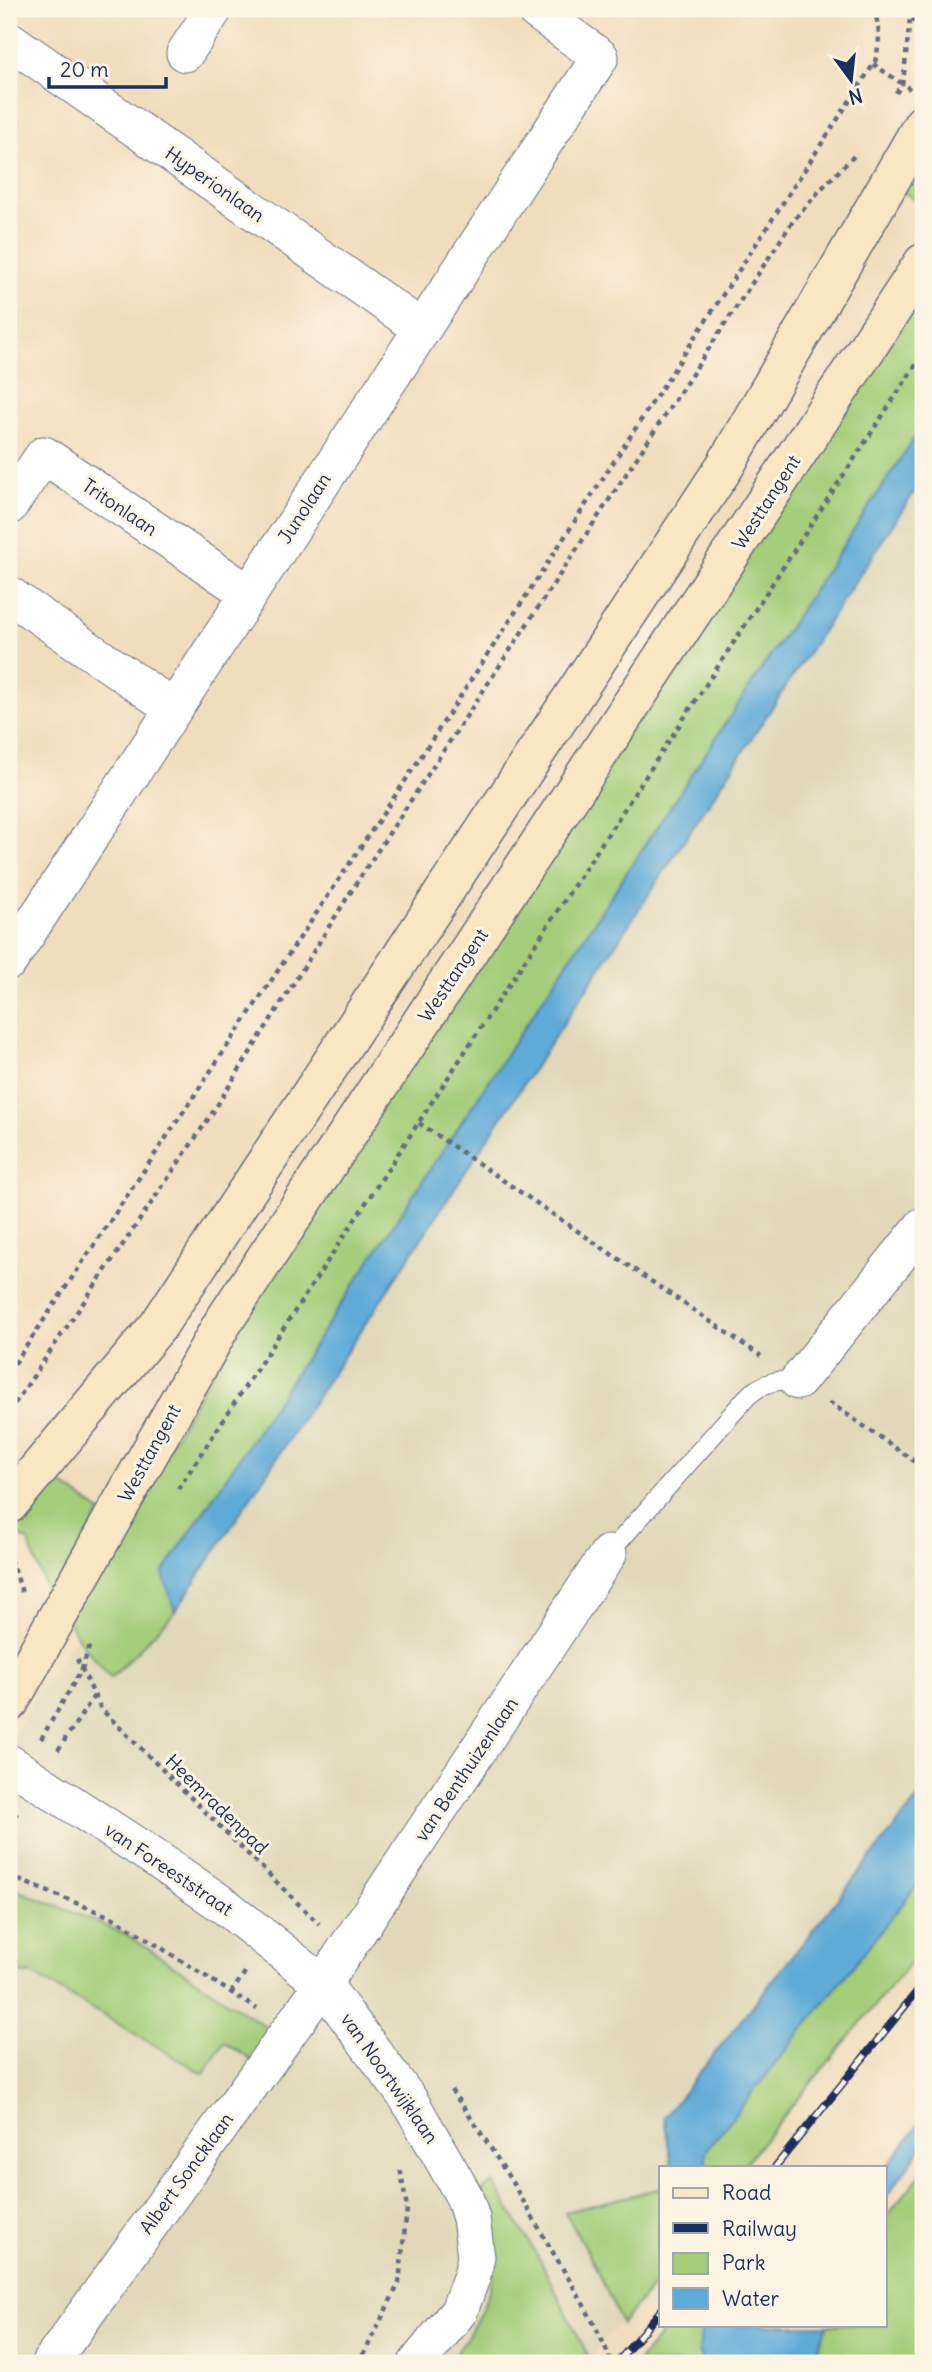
<svg xmlns="http://www.w3.org/2000/svg" width="932" height="2372" font-family="Delius,sans-serif">
<style>
.built{fill:#e0d8b8}
.green{fill:#a3cd79;stroke:#5f7e6c;stroke-width:2}
.water{fill:#5fabd8;stroke:#3d6d9b;stroke-width:2}
.lines{fill:none;stroke-linecap:round;stroke-linejoin:round}
.lane-casing{stroke:#666c7f;stroke-width:20}
.street-casing{stroke:#666c7f;stroke-width:39}
.secondary-casing{stroke:#666c7f;stroke-width:41}
.path{stroke:#666c7f;stroke-width:4.5;stroke-dasharray:5 5;stroke-linecap:butt}
.lane{stroke:#fff;stroke-width:18}
.street{stroke:#fff;stroke-width:37}
.secondary{stroke:#f9e7c3;stroke-width:38}
.rail-casing{stroke:#1b2f5e;stroke-width:8}
.rail{stroke:#fcf5e5;stroke-width:5;stroke-dasharray:16;stroke-linecap:butt}
.labels{text-anchor:middle;dominant-baseline:central;stroke-width:6;stroke-linejoin:round;paint-order:stroke}
.street-label{font-size:19px;fill:#1b2f5e;stroke:#fcf5e5}
</style>
<rect width="100%" height="100%" fill="#fcf5e5"/>
<filter id="ink" filterUnits="userSpaceOnUse"><feTurbulence type="fractalNoise" baseFrequency=".0143" numOctaves="2"/><feDisplacementMap in="SourceGraphic" scale="14" xChannelSelector="R" yChannelSelector="G"/><feConvolveMatrix kernelMatrix="1 2 1 2 8 2 1 2 1" color-interpolation-filters="sRGB"/></filter>
<filter id="wash" filterUnits="userSpaceOnUse"><feTurbulence type="fractalNoise" baseFrequency=".00686" numOctaves="4" result="noise"/><feDisplacementMap in="SourceGraphic" scale="28" xChannelSelector="R" yChannelSelector="G"/><feGaussianBlur stdDeviation="1.57" result="paint"/><feColorMatrix in="noise" values="0 0 0 0 0 0 0 0 0 0 0 0 0 0 0 0 0 1.4 0 .05"/><feComposite in="paint" operator="in"/></filter>
<g filter="url(#wash)">
<rect width="100%" height="100%" fill="#f0ddbc"/>
<path class="built" d="M 923,323 L 923,1943 L 744,2167 L 661,2167 L 661,2271 L 587,2363 L 9,2363 L 9,1740 Z"/>
<g class="green">
<path d="M 923,151 L 923,205 L 897,188 Z"/>
<path d="M 923,290 L 923,425 L 163,1573 L 175,1612 L 111,1678 L 82,1644 L 67,1620 L 299,1225 Z"/>
<path d="M 48,1474 L 101,1512 L 49,1597 L 28,1541 L 9,1529 L 9,1524 Z"/>
<path d="M 923,1878 L 923,1947 L 742,2167 L 706,2167 L 706,2151 Z"/>
<path d="M 9,1887 L 124,1933 L 274,2032 L 253,2061 L 224,2042 L 204,2074 L 32,1974 L 18,1973 L 9,1988 Z"/>
<path d="M 923,2172 L 923,2363 L 813,2363 L 827,2325 L 885,2325 L 885,2218 Z"/>
<path d="M 494,2183 L 541,2262 L 590,2360 L 588,2363 L 450,2363 C 474,2328 500,2287 494,2243 C 492,2225 486,2207 482,2189 Z"/>
<path d="M 661,2188 L 661,2276 L 622,2324 L 593,2262 L 565,2212 Z"/>
<path d="M 668,2325 L 708,2325 L 713,2363 L 637,2363 Z"/>
</g>
<g class="water">
<path d="M 923,425 L 923,479 L 175,1612 L 163,1573 Z"/>
<path d="M 923,1792 L 923,1878 L 706,2151 L 706,2167 L 672,2167 L 664,2117 Z"/>
<path d="M 923,2119 L 923,2146 L 885,2199 L 885,2169 Z"/>
<path d="M 702,2325 L 827,2325 L 813,2363 L 702,2363 L 699,2351 Z"/>
</g>
</g>
<g filter="url(#ink)">
<g class="lines">
<defs>
<path id="lane" d="M 608,1554 L 748,1396 C 764,1382 777,1379 798,1381"/>
<g id="street">
<path d="M 9,40 L 421,328"/>
<path d="M 185,53 L 214,9"/>
<path d="M 9,506 L 44,455 L 248,593"/>
<path d="M 9,595 L 173,708"/>
<path d="M 9,961 L 600,57 L 534,9"/>
<path d="M 798,1381 L 923,1226"/>
<path d="M 9,1763 L 155,1858 L 226,1907 L 323,1984 L 409,2100 L 464,2196 L 471,2218 L 476,2257 L 472,2275 L 459,2311 L 417,2363"/>
<path d="M 50,2363 L 323,1984 L 608,1554"/>
</g>
<g id="secondary">
<path d="M 9,1504 L 158,1326 L 725,466 L 923,124"/>
<path d="M 9,1703 L 222,1324 L 923,263"/>
</g>
</defs>
<use href="#lane" class="lane-casing"/>
<use href="#street" class="street-casing"/>
<use href="#secondary" class="secondary-casing"/>
<g class="path">
<path d="M 913,18 L 923,47"/>
<path d="M 873,64 L 910,89"/>
<path d="M 896,93 L 902,84 L 904,74 L 911,9"/>
<path d="M 419,1123 L 761,1356"/>
<path d="M 9,1372 L 407,778 L 875,62 C 880,42 881,28 873,9"/>
<path d="M 829,1402 L 923,1467"/>
<path d="M 9,1412 L 211,1115 L 357,882 L 793,221 L 821,189 L 857,153"/>
<path d="M 178,1489 L 923,354"/>
<path d="M 9,1560 L 13,1564 L 23,1596"/>
<path d="M 77,1659 L 101,1709 L 319,1924"/>
<path d="M 41,1739 L 82,1669 L 90,1644"/>
<path d="M 58,1750 L 94,1696"/>
<path d="M 9,1824 L 17,1813"/>
<path d="M 9,1876 L 116,1919 L 257,2009"/>
<path d="M 231,1993 L 246,1971"/>
<path d="M 451,2090 C 488,2140 520,2195 551,2249 C 573,2286 596,2323 612,2363"/>
<path d="M 356,2363 L 365,2352 L 399,2283 L 407,2208 L 400,2167"/>
</g>
<use href="#lane" class="lane"/>
<use href="#street" class="street"/>
<use href="#secondary" class="secondary"/>
<defs>
<g id="rail">
<path d="M 775,2167 L 923,1984"/>
<path d="M 617,2363 L 661,2310"/>
</g>
</defs>
<use href="#rail" class="rail-casing"/>
<use href="#rail" class="rail"/>
</g>
</g>
<g class="labels">
<g class="street-label">
<text transform="translate(215 184) rotate(35)">Hyperionlaan</text>
<text transform="translate(766 502) rotate(-57)">Westtangent</text>
<text transform="translate(120 507) rotate(34)">Tritonlaan</text>
<text transform="translate(304 508) rotate(-57)">Junolaan</text>
<text transform="translate(453 975) rotate(-56)">Westtangent</text>
<text transform="translate(149 1453) rotate(-61)">Westtangent</text>
<text transform="translate(466 1769) rotate(-56)">van Benthuizenlaan</text>
<text transform="translate(217 1804) rotate(44)">Heemradenpad</text>
<text transform="translate(169 1869) rotate(34)">van Foreeststraat</text>
<text transform="translate(390 2078) rotate(55)">van Noortwijklaan</text>
<text transform="translate(186 2173) rotate(-54)">Albert Soncklaan</text>
</g>
</g>
<rect width="932" height="2372" fill="none" stroke="#fcf5e5" stroke-width="35"/>
<rect x="659" y="2166" width="228" height="161" fill="#fcf5e5" stroke="#a2a6af" stroke-width="2"/>
<rect x="673" y="2188" width="35" height="10" fill="#f9e7c3" stroke="#a2a6af" stroke-width="2"/>
<text x="722" y="2200" font-size="21" fill="#1b2f5e">Road</text>
<rect x="673" y="2223" width="35" height="10" fill="#1b2f5e" stroke="#a2a6af" stroke-width="2"/>
<text x="722" y="2236" font-size="21" fill="#1b2f5e">Railway</text>
<rect x="673" y="2253" width="35" height="21" fill="#a3cd79" stroke="#a2a6af" stroke-width="2"/>
<text x="722" y="2270" font-size="21" fill="#1b2f5e">Park</text>
<rect x="673" y="2288" width="35" height="21" fill="#5fabd8" stroke="#a2a6af" stroke-width="2"/>
<text x="722" y="2306" font-size="21" fill="#1b2f5e">Water</text>
<g transform="translate(851 80) rotate(165)" stroke="#fcf5e5" stroke-width="5" paint-order="stroke">
<path d="M0-5L12 26L0 18L-12 26Z" fill="#1b2f5e"/>
<text y="-10" font-size="19" font-weight="bold" text-anchor="middle" fill="#1b2f5e">N</text>
</g>
<path d="M49 77v10h117v-10" fill="none" stroke="#1b2f5e" stroke-width="3.5"/>
<text x="60" y="77" font-size="21" fill="#1b2f5e" stroke="#fcf5e5" stroke-width="5" paint-order="stroke">20 m</text>
</svg>
